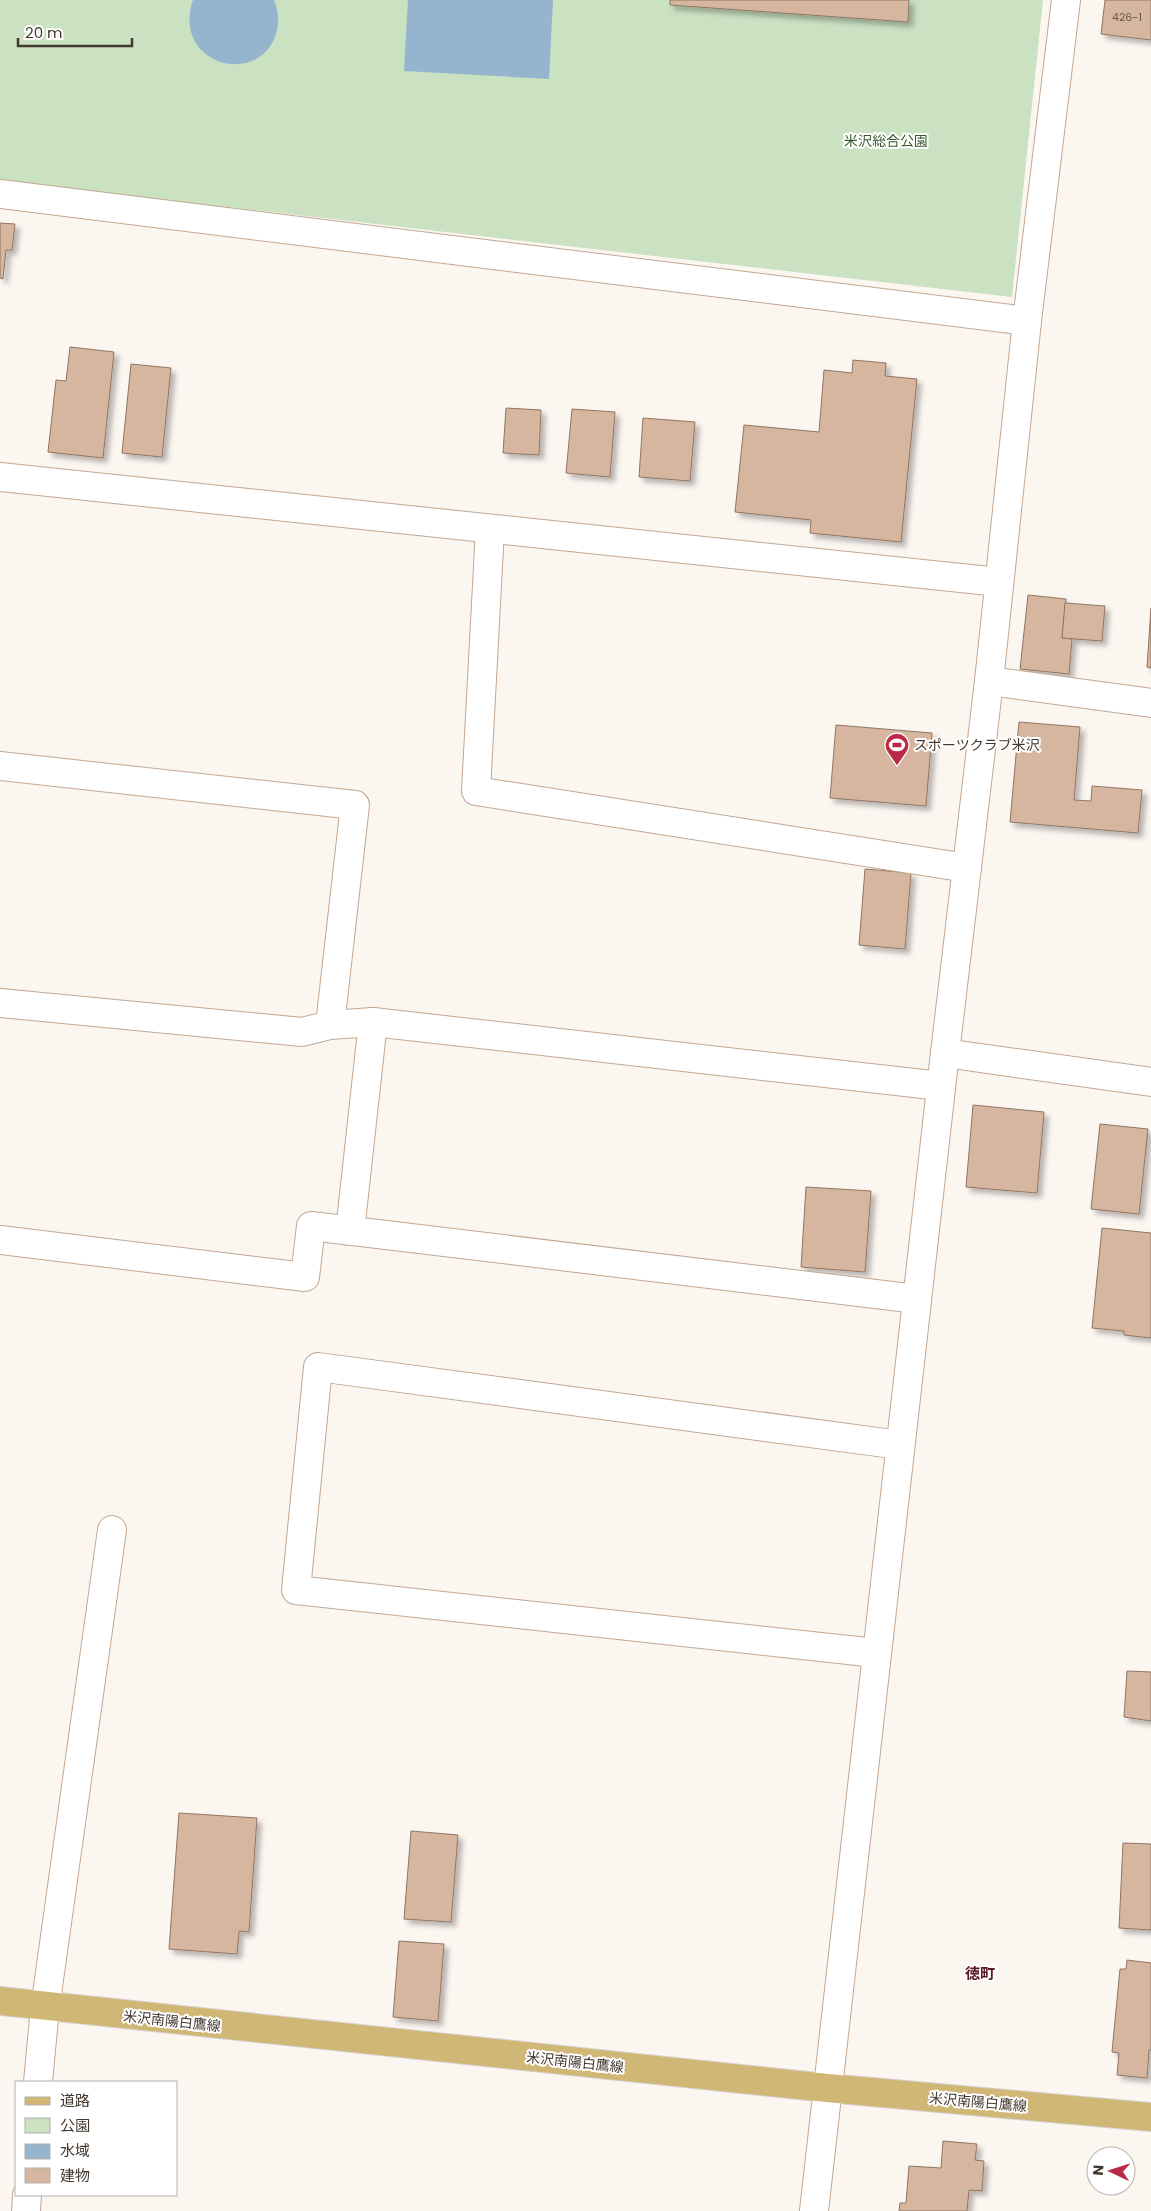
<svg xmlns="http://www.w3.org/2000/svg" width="1151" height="2211" font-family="Poppins,'Noto Sans JP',sans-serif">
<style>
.green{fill:#cae1c2}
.water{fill:#95b4ce}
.building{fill:#d6b69e;stroke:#907561;filter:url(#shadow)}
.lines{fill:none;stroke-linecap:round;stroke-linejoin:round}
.minor-casing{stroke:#c3a791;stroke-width:30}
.major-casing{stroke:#d6d3d1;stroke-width:30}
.minor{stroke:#fff;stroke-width:28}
.major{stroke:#d1b776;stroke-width:28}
.labels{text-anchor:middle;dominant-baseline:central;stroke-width:4;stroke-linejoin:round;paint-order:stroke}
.number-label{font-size:11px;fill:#68584b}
.park-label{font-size:14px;fill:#395a2d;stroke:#fff}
.poi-label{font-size:14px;fill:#43382f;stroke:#fff;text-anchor:start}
.street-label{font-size:14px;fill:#43382f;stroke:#fff}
.neighbourhood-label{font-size:15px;font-weight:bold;fill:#5c1723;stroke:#fff}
</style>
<defs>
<filter id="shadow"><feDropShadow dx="4.5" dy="4.5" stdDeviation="2.5" flood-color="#0004"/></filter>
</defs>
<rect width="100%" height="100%" fill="#fcf6f1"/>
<path class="green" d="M 0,0 L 1043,0 L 1012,297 L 0,181 Z"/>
<g class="water">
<path d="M 193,0 L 274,0 C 279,12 279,22 276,34 C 258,89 171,64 193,0 Z"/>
<path d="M 408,0 L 553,0 L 549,79 L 404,71 Z"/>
</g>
<g class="building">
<path d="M 670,0 L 909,0 L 908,22 L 670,5 Z"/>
<path d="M 1105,0 L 1151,0 L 1151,40 L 1101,34 Z"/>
<path d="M 0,223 L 15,224 L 12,250 L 6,250 L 3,279 L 0,278 Z"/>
<path d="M 70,347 L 114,352 L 103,458 L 48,452 L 56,380 L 66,381 Z"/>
<path d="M 853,360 L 886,363 L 885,376 L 917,379 L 901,542 L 810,533 L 811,520 L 735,512 L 744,425 L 819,432 L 824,370 L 852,373 Z"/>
<path d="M 131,364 L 171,368 L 162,457 L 122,453 Z"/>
<path d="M 506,408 L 541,410 L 539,455 L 503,453 Z"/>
<path d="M 572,409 L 615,412 L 610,477 L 566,473 Z"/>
<path d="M 643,418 L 695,422 L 690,481 L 639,477 Z"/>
<path d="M 1028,595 L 1066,599 L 1062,638 L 1072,639 L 1069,674 L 1020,669 Z"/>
<path d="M 1065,603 L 1105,606 L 1102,641 L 1062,638 Z"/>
<path d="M 1151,608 L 1151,668 L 1147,667 Z"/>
<path d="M 1019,722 L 1080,727 L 1074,800 L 1091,801 L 1092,786 L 1142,790 L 1138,833 L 1010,822 Z"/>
<path d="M 836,725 L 932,733 L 926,806 L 830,798 Z"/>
<path d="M 865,869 L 911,873 L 905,949 L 859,945 Z"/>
<path d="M 973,1105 L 1044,1112 L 1037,1193 L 966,1187 Z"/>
<path d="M 1100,1124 L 1148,1129 L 1139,1214 L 1091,1209 Z"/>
<path d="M 806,1187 L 871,1191 L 865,1272 L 801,1267 Z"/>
<path d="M 1102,1228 L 1151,1233 L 1151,1338 L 1124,1335 L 1124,1331 L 1092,1328 Z"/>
<path d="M 1127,1671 L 1151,1672 L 1151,1721 L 1124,1717 Z"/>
<path d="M 179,1813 L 257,1818 L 249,1932 L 239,1931 L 237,1954 L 169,1949 Z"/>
<path d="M 411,1831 L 458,1835 L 451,1922 L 404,1919 Z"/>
<path d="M 1123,1843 L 1151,1844 L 1151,1930 L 1119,1928 Z"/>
<path d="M 399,1941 L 444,1944 L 438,2021 L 393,2017 Z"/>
<path d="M 1127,1960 L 1151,1963 L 1151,2050 L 1149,2050 L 1147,2078 L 1117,2075 L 1119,2053 L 1112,2052 L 1120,1969 L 1126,1969 Z"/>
<path d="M 943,2141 L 977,2144 L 975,2160 L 984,2161 L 982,2191 L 969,2190 L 967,2211 L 899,2211 L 900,2203 L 906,2203 L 909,2166 L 941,2168 Z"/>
</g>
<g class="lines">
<defs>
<g id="minor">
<path d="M 0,194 L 1027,321"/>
<path d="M 0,477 L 999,582"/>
<path d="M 490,529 L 476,791 L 967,868"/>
<path d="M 989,681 L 1151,703"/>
<path d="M 0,766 L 355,805 L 330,1025"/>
<path d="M 0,1003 L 302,1032 L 330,1025 L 373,1022 L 941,1086"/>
<path d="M 945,1053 L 1151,1082"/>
<path d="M 350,1231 L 373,1022"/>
<path d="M 0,1240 L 305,1277 L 311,1226 L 917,1299"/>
<path d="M 876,1653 L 296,1590 L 318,1367 L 900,1445"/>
<path d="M 38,2082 L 45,2008 L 112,1530"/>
<path d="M 26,2211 L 27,2195"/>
<path d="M 814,2211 L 945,1053 L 989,681 L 1027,321 L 1066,0"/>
</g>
<path id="major" d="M 0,2001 L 827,2088 L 1151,2117"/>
</defs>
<use href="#minor" class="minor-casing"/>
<use href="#major" class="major-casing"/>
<use href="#minor" class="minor"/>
<use href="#major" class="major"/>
</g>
<defs>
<symbol id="stadium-pin" viewBox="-11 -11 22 30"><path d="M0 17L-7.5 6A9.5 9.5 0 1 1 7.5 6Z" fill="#ba2947" stroke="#fff"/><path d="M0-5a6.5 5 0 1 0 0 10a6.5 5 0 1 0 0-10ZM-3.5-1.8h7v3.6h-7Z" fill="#fff"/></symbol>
</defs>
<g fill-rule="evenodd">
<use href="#stadium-pin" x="883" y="731" width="28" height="38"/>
</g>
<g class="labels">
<g class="number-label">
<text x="1127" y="17">426-1</text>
</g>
<g class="park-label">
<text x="886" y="141">米沢総合公園</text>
</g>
<g class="poi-label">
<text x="914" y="745">スポーツクラブ米沢</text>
</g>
<g class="street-label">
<text transform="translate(172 2021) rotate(6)">米沢南陽白鷹線</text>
<text transform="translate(575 2062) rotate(6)">米沢南陽白鷹線</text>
<text transform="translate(978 2102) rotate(5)">米沢南陽白鷹線</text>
</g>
<g class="neighbourhood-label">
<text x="980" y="1973">徳町</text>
</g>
</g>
<rect x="15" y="2081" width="162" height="115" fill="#ffffff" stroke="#b4afac"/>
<rect x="25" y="2097" width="25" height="8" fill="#d1b776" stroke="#b4afac"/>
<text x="60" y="2106" font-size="15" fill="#43382f">道路</text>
<rect x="25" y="2118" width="25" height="15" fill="#cae1c2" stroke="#b4afac"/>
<text x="60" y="2131" font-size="15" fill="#43382f">公園</text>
<rect x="25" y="2144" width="25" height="15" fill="#95b4ce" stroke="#b4afac"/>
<text x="60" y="2156" font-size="15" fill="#43382f">水域</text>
<rect x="25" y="2168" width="25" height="15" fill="#d6b69e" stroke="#b4afac"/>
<text x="60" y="2181" font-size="15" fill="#43382f">建物</text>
<g transform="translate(1111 2171) rotate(274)"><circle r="24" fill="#ffffff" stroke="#b4afac"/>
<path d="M0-4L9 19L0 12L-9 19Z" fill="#ba2947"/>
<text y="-8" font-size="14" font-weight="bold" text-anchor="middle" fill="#43382f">N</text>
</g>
<path d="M18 38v8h114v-8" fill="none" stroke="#43382f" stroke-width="2.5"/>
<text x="25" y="38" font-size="15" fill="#43382f" stroke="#ffffff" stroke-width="4" paint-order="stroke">20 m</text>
</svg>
